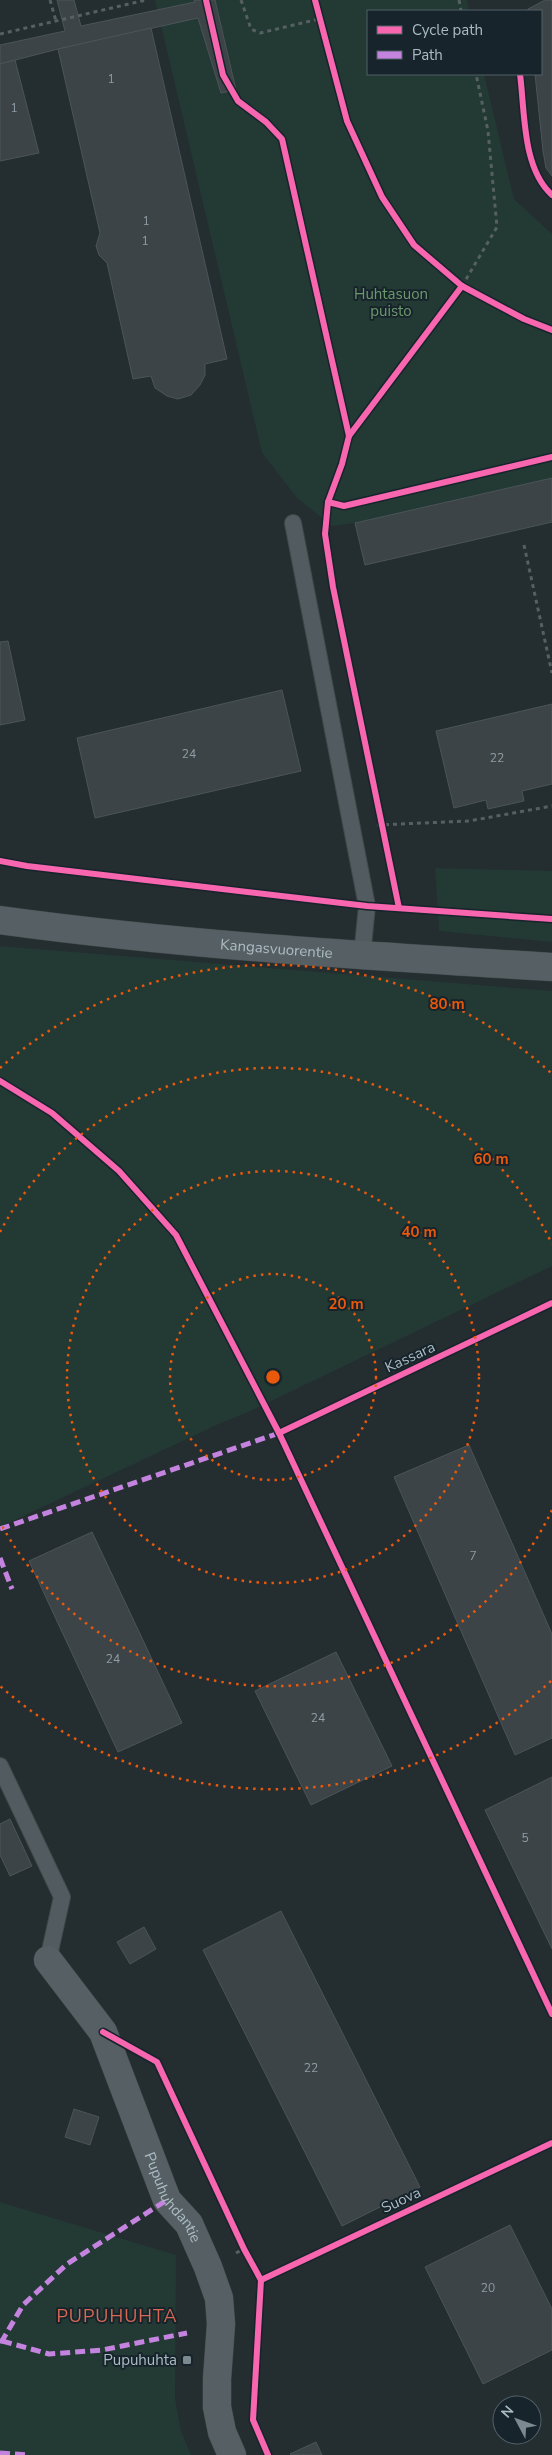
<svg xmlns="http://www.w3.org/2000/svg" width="552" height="2455" font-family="'Nunito Sans',sans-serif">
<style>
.green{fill:#233934}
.building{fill:#3c4447;stroke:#4b5459}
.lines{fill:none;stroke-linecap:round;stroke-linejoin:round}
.lane-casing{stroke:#42484b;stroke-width:18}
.secondary-casing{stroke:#42484b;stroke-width:29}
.path{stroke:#566062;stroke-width:3;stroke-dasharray:4 4;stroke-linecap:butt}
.lane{stroke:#525b5f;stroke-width:16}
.secondary{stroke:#566064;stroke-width:28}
.quiet{stroke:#c483df;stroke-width:5;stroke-dasharray:10 5;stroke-linecap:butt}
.cycleway-casing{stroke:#17242b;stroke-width:9}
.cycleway{stroke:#f766af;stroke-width:6}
.ring{fill:none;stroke:#e8590c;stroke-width:2.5;stroke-dasharray:2.5 5}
.poi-dot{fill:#7c8990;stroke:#17242b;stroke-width:2}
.labels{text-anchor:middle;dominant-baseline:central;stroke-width:4;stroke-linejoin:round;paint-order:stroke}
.number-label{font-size:12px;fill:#8f9da5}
.park-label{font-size:15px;fill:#6c996a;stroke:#17242b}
.street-label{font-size:15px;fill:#abbbc4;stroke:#17242b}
.poi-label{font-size:15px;fill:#abbbc4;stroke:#17242b;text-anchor:end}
.quarter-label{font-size:18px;letter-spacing:1px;fill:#d76853;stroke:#17242b}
.centre{fill:#e8590c;stroke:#17242b;stroke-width:2.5}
.ring-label{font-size:15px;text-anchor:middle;font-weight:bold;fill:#e8590c;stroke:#17242b;stroke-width:4;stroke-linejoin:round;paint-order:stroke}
</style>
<rect width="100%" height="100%" fill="#242d30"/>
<g class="green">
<path d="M 155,0 L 467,0 L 469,11 L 368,11 L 368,74 L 484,74 L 514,199 L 552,234 L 552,478 L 355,523 L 332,526 L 297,498 L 262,453 Z"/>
<path d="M 435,868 L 552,871 L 552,942 L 439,931 Z"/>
<path d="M 0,946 L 552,991 L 552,1266 L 246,1413 L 221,1423 L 0,1527 Z"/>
<path d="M 0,2202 L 176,2255 L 175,2398 L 181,2431 L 191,2455 L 0,2455 Z"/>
</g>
<g class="building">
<path d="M 57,0 L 74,0 L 81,26 L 195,2 L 194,0 L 215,0 L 236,90 L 221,93 L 198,18 L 58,49 L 0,64 L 0,45 L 65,31 Z"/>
<path d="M 545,0 L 552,0 L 552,176 L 546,168 L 543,151 L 535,74 L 541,74 L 541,11 L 528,11 L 528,9 Z"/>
<path d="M 151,28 L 227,359 L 205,364 L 205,375 L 200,385 L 191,395 L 178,399 L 167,396 L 155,388 L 151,376 L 133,379 L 107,263 L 99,255 L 96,246 L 100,233 L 58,49 Z"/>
<path d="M 15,60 L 39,153 L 0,161 L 0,64 Z"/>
<path d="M 552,478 L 552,522 L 365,565 L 355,523 Z"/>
<path d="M 8,641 L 25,720 L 0,725 L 0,642 Z"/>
<path d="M 282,690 L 301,771 L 95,818 L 77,738 Z"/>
<path d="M 552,704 L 552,784 L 522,791 L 524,801 L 488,809 L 486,800 L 454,808 L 436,731 Z"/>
<path d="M 469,1445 L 552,1634 L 552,1738 L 515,1755 L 394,1477 Z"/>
<path d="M 92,1532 L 182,1723 L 118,1752 L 29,1561 Z"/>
<path d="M 336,1652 L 392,1766 L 311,1805 L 255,1691 Z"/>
<path d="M 552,1777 L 552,1949 L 485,1810 Z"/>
<path d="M 10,1819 L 32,1866 L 10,1876 L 0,1855 L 0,1824 Z"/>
<path d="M 281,1911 L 420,2187 L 342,2226 L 203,1950 Z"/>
<path d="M 144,1927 L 156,1949 L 130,1964 L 117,1942 Z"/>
<path d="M 74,2109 L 99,2117 L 90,2145 L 65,2137 Z"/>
<path d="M 510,2225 L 552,2309 L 552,2350 L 483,2384 L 425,2267 Z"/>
<path d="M 316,2442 L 322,2455 L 291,2455 L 290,2454 Z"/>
</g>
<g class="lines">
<defs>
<g id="lane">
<path d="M 293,523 L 367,906 L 362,956"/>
<path d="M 0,1766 L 62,1897 L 48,1960"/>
</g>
<g id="secondary">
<path id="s1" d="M 0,920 C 183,945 367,956 552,967"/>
<path id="s2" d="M 48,1960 L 103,2032 L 167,2200 L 189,2224 L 208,2267 L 219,2298 L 221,2324 L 217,2379 L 217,2407 L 222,2432 L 232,2455"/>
</g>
</defs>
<use href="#lane" class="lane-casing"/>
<use href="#secondary" class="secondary-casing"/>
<g class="path">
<path d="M 50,0 L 56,21"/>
<path d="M 241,0 L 251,29 L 260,33 L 319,19"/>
<path d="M 459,0 L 461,11"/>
<path d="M 0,34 L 146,0"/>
<path d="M 462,286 L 497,227 L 488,131 L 476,74"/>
<path d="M 524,545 L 552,673"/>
<path d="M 377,825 L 469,821 L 552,806"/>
<path d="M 236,2253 L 244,2249"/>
</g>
<use href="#lane" class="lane"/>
<use href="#secondary" class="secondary"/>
<g class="quiet">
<path d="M 0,1529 L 279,1433"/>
<path d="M 0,1558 L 12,1589"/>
<path d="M 0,2341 L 2,2341 L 23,2305 L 67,2264 L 167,2200"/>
<path d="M 2,2341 L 49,2354 L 102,2350 L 187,2333"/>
<path d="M 0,2453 L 28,2455"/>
</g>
<defs>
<g id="cycleway">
<path d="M 206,0 L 223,75 L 238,101 L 266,122 L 282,139 L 349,436 L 342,464 L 328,502 L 325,534 L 333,587 L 399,908"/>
<path d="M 315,0 L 347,121 L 382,197 L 414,245 L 462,286 L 524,319 L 552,330"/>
<path d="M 520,74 C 525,112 522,168 552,195"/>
<path d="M 349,436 L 462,286"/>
<path d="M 328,502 L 344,506 L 552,457"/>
<path d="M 0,861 L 27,866 L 367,906 L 552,919"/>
<path d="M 0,1081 L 52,1113 L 119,1171 L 176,1235 L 279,1433 L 552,2014"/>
<path d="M 279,1433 L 552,1303"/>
<path d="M 103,2032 L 157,2062 L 244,2249 L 261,2280 L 253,2420 L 268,2455"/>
<path d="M 261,2280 L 552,2143"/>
</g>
</defs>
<use href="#cycleway" class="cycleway-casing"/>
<use href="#cycleway" class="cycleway"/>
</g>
<g class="ring">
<circle cx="273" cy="1377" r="103"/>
<circle cx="273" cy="1377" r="206"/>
<path d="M552 1510A309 309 0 0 1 0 1522M0 1232A309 309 0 0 1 552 1244"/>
<path d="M551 1681A412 412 0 0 1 0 1686M0 1068A412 412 0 0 1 551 1073"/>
</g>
<rect class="poi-dot" x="182" y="2355" width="10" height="10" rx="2.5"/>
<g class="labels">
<g class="number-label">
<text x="111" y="79">1</text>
<text x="14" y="108">1</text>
<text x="146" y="221">1</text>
<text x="145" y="241">1</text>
<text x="189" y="754">24</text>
<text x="497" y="758">22</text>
<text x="473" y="1556">7</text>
<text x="113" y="1659">24</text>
<text x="318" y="1718">24</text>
<text x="525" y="1838">5</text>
<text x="311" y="2068">22</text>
<text x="488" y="2288">20</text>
</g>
<g class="park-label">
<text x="391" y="294">Huhtasuon<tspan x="391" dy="17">puisto</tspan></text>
</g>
<g class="street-label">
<text stroke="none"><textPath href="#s1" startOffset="278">Kangasvuorentie</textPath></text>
<text transform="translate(410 1357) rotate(-25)">Kassara</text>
<text stroke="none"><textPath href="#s2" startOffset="271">Pupuhuhdantie</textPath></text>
<text transform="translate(401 2200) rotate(-25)">Suova</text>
</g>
<g class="poi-label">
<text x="177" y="2360">Pupuhuhta</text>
</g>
<g class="quarter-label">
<text x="117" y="2316">PUPUHUHTA</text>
</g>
</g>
<circle cx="273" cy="1377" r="8" class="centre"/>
<g class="ring-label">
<text x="447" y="1009">80 m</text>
<text x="491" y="1164">60 m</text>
<text x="419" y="1237">40 m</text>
<text x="346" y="1309">20 m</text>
</g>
<rect x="367" y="10" width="175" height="65" fill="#17242b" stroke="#526068"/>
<rect x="377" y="26" width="25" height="8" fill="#f766af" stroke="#526068"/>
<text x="412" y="35" font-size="15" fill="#abbbc4">Cycle path</text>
<rect x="377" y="51" width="25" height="8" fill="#c483df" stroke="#526068"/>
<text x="412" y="60" font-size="15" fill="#abbbc4">Path</text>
<g transform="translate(517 2420) rotate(311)"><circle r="24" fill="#17242b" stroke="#526068"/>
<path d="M0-4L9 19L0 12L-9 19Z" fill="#7c8990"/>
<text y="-8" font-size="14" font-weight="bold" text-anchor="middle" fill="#abbbc4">N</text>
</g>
</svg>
